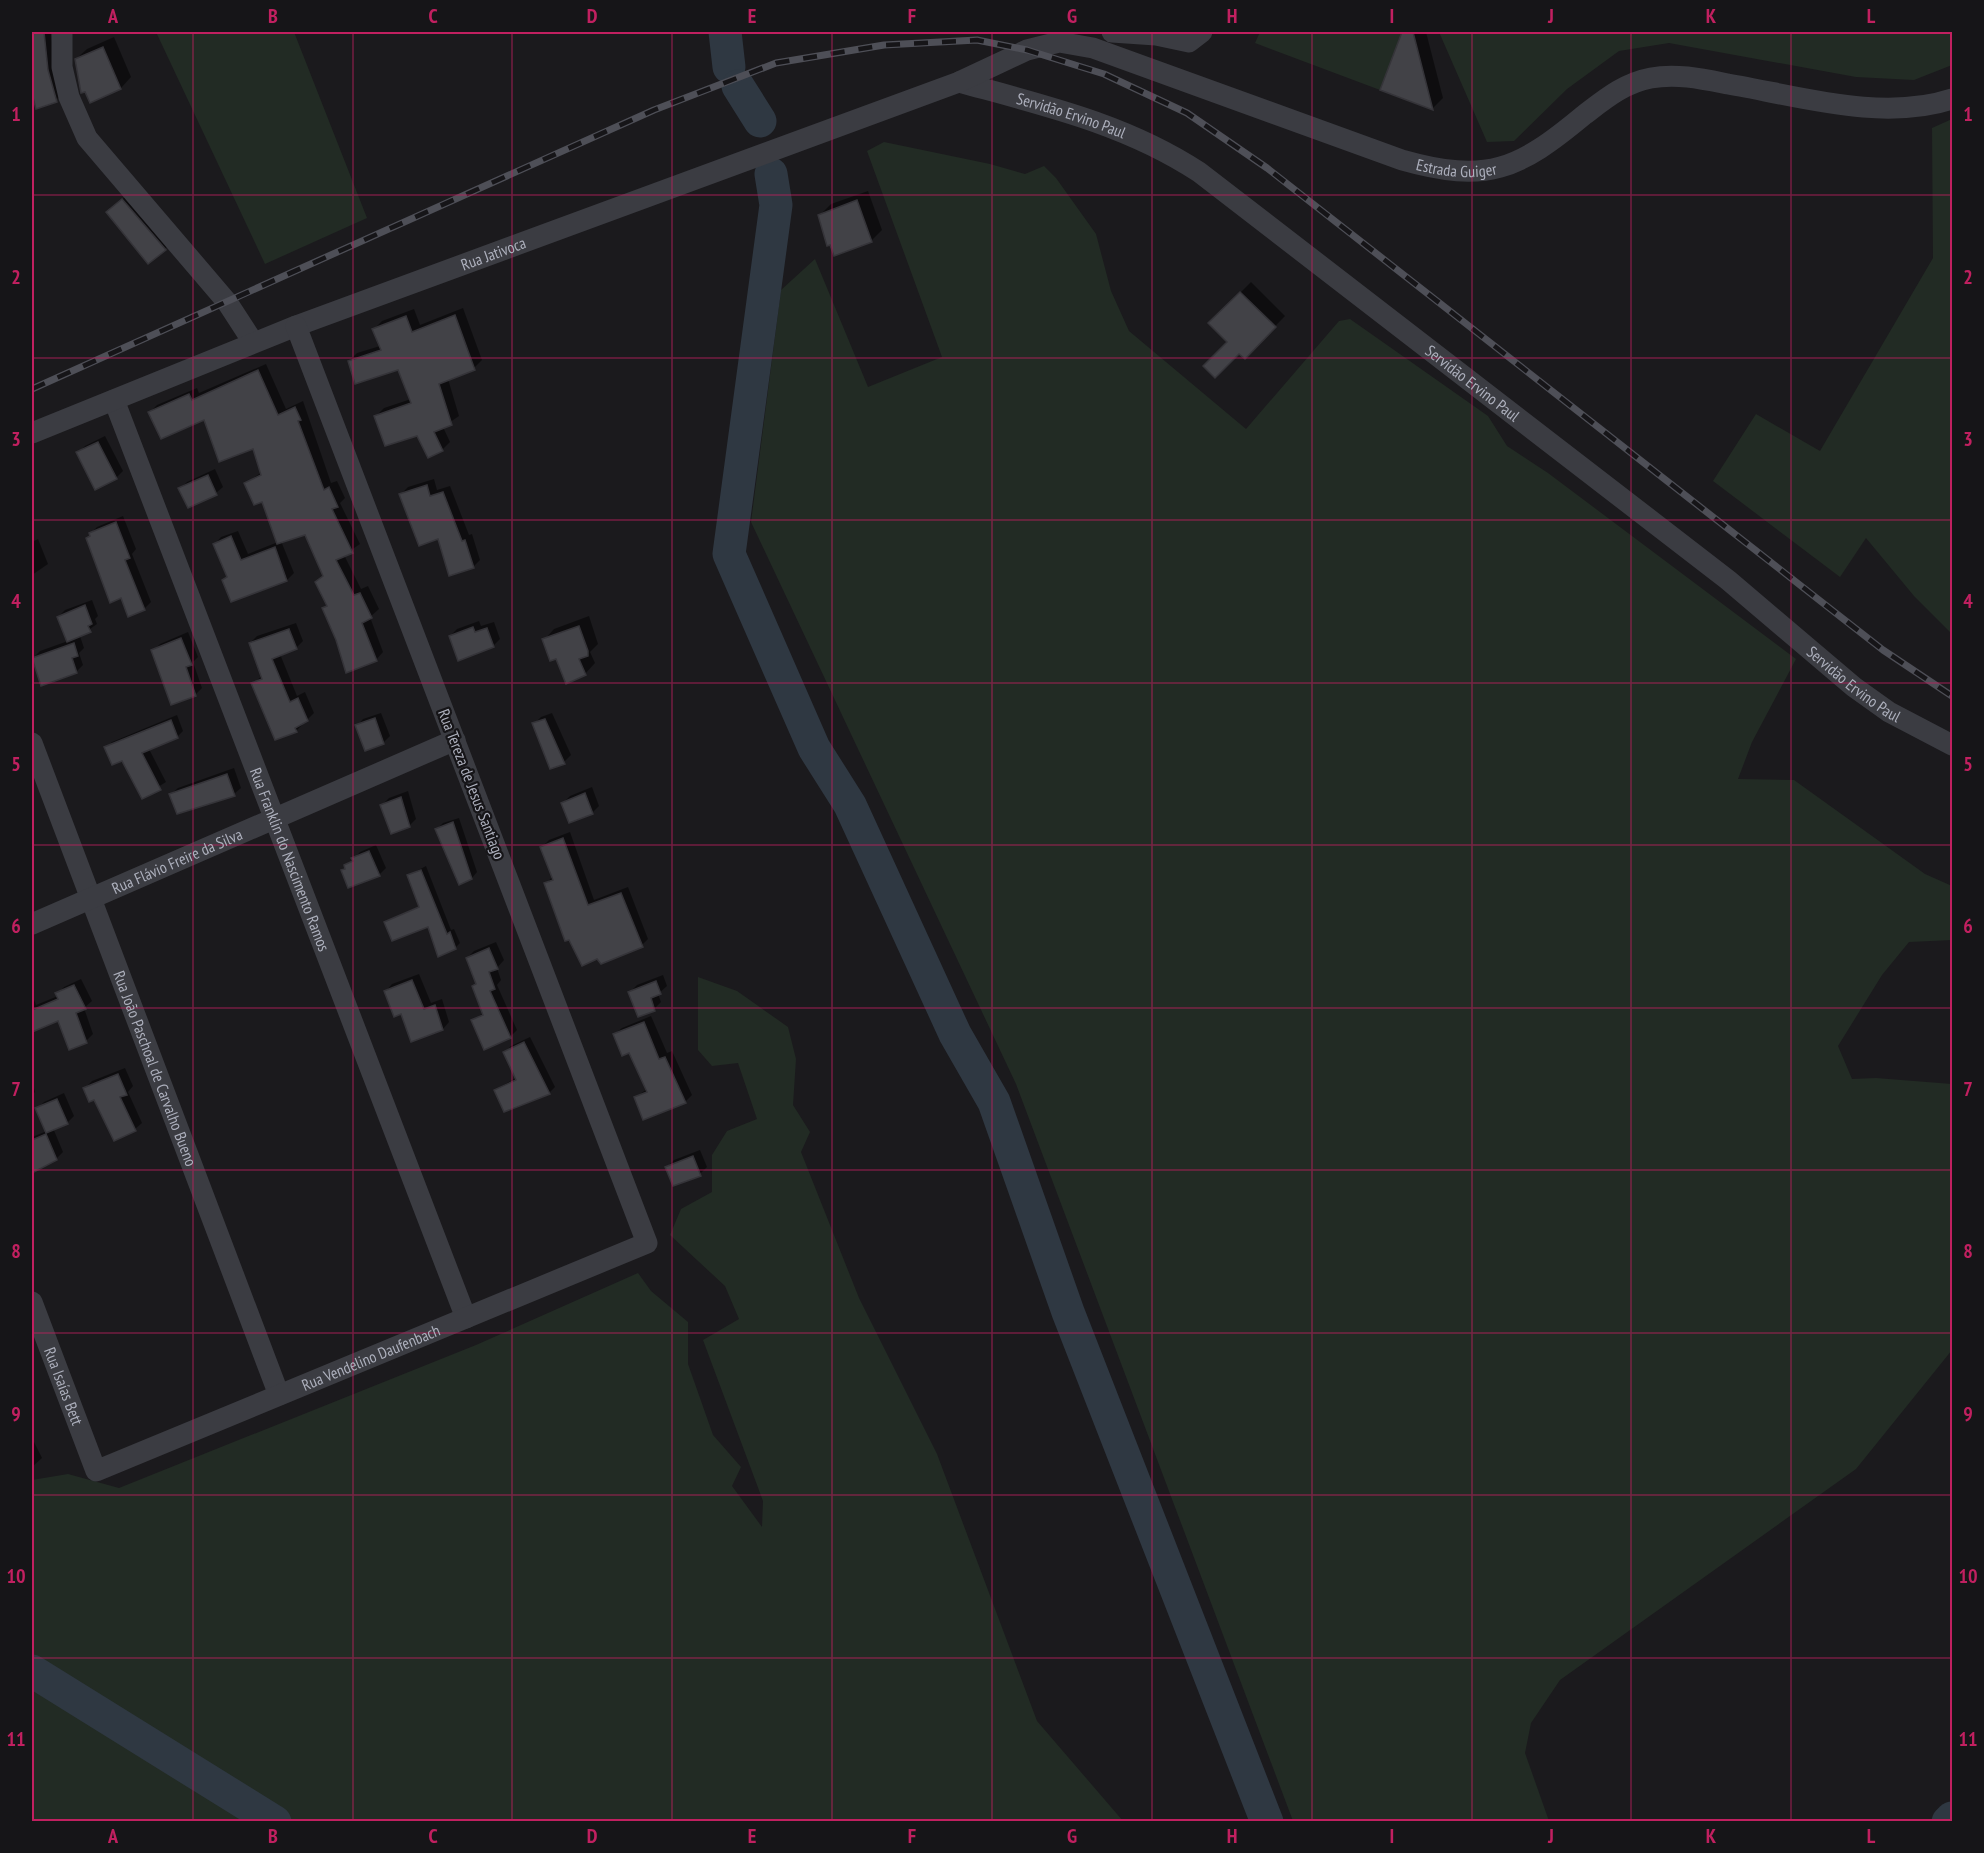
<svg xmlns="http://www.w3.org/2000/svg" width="1984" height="1853" font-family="'PT Sans Narrow',sans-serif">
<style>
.green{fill:#222b24}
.shadow{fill:#0007}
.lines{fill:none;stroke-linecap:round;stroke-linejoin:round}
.river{stroke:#2f3842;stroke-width:33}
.building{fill:#424247;stroke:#353439;stroke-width:1.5}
.minor{stroke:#3b3c42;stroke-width:21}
.rail-casing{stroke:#4e4f57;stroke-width:7}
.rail{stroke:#161518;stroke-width:4.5;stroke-dasharray:14;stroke-linecap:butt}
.grid{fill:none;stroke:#c12060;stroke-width:1.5;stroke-opacity:0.55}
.labels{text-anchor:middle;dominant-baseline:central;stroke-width:4.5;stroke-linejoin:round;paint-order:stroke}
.street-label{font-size:16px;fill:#adb0bd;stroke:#161518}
.neatline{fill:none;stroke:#c12060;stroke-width:2}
.grid-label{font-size:20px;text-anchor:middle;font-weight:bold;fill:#c12060}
</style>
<rect width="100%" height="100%" fill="#1b1a1d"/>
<g class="green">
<path d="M 156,32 L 294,32 L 367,218 L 265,264 Z"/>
<path d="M 1260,32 L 1402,32 L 1380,90 L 1255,43 Z"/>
<path d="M 1439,32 L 1952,32 L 1952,65 L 1914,80 L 1856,77 L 1669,43 L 1619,51 L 1567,89 L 1514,141 L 1487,142 Z"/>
<path d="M 1952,119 L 1952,634 L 1914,596 L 1866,538 L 1840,577 L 1713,481 L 1756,414 L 1820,451 L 1933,258 L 1932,128 Z"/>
<path d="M 884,142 L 990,164 L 1025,174 L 1044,166 L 1056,178 L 1096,234 L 1111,291 L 1129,331 L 1246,429 L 1339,321 L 1350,319 L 1488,416 L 1507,446 L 1548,473 L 1796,659 L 1752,742 L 1738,779 L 1794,780 L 1925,874 L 1952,886 L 1952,940 L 1909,942 L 1882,975 L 1838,1046 L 1852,1079 L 1876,1078 L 1952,1084 L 1952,1350 L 1856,1469 L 1560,1680 L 1531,1723 L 1525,1753 L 1549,1821 L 1293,1821 L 1016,1084 L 751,522 L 781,290 L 815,259 L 868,387 L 942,357 L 867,151 Z"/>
<path d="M 698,977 L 737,991 L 788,1027 L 796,1059 L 793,1105 L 810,1132 L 801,1152 L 859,1298 L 937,1454 L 1037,1721 L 1123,1821 L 32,1821 L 32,1480 L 68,1474 L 119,1488 L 476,1345 L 638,1273 L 651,1291 L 688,1322 L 688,1364 L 713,1435 L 741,1467 L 732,1486 L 762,1527 L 763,1501 L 703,1340 L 739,1319 L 725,1286 L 670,1235 L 681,1209 L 712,1192 L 712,1155 L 727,1131 L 757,1119 L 738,1063 L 712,1066 L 698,1050 Z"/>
</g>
<g class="shadow">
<path d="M 32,32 L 51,32 L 54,63 L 63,93 L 56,100 L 37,107 L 32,89 Z"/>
<path d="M 1403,32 L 1426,32 L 1443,98 L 1433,108 L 1382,89 Z"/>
<path d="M 114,37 L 131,77 L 121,88 L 91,101 L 76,59 L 87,49 Z"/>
<path d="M 134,189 L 175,238 L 165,249 L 108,212 Z"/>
<path d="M 868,191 L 882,230 L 871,241 L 820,215 L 831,204 Z"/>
<path d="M 1251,282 L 1285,316 L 1245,357 L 1210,323 Z"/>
<path d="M 463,308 L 482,360 L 474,368 L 448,379 L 459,416 L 443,427 L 450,442 L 442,450 L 418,434 L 376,416 L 384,408 L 411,399 L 399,369 L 349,361 L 357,353 L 380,346 L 374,329 L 382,321 L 414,309 L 420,325 Z"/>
<path d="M 266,364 L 286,409 L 303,401 L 331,483 L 337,481 L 345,498 L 340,503 L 360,544 L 344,555 L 361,589 L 368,586 L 379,609 L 370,617 L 383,652 L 376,660 L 338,639 L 324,608 L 328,605 L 324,575 L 306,533 L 281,541 L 294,573 L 287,580 L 232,600 L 224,580 L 228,576 L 215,544 L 221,537 L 238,531 L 248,554 L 278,542 L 263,500 L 246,483 L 262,472 L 253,447 L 205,418 L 150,412 L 157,405 L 197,388 L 199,393 Z"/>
<path d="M 105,436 L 123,471 L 116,478 L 78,453 L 85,446 Z"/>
<path d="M 215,469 L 223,487 L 216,493 L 180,489 L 187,482 Z"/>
<path d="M 434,479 L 437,490 L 450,486 L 469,535 L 472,534 L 480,560 L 473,567 L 439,537 L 401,494 L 408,487 Z"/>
<path d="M 123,516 L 136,549 L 132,554 L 151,602 L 144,609 L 121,597 L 90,534 L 97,527 Z"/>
<path d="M 38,539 L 48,564 L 32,575 L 32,542 Z"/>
<path d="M 92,600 L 98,616 L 95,619 L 97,624 L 80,636 L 84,648 L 79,653 L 83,665 L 76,672 L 33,658 L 40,651 L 68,641 L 58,617 L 65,610 Z"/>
<path d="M 589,616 L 598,644 L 590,652 L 595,663 L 585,674 L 557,657 L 544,640 L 554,629 Z"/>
<path d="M 479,621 L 481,626 L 494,622 L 500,639 L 493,646 L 450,636 L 457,629 Z"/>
<path d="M 296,623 L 303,641 L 296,648 L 280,654 L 297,696 L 305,692 L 314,713 L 296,731 L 252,684 L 262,676 L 250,643 L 257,636 Z"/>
<path d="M 188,632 L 198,657 L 193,662 L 202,688 L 195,695 L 153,651 L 160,644 Z"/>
<path d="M 381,713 L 390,736 L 383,743 L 357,726 L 363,719 Z"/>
<path d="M 552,713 L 571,755 L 564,762 L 551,767 L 534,724 L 541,717 Z"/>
<path d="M 177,715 L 183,731 L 177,737 L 149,749 L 166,782 L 142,797 L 123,759 L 106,748 L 112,742 Z"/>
<path d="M 234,768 L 241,788 L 234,794 L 171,794 L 178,788 Z"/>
<path d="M 592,787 L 599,806 L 592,813 L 563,803 L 570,796 Z"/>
<path d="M 408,791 L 416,819 L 409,826 L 382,805 L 389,798 Z"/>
<path d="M 459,818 L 477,872 L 472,878 L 437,829 L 443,823 Z"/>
<path d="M 570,832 L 594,900 L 628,887 L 648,939 L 642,945 L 546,884 L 552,877 L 542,847 L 549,840 Z"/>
<path d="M 376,845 L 386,868 L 379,875 L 343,871 L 360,852 Z"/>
<path d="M 426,866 L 451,930 L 454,929 L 460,943 L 455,948 L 429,925 L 385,922 L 420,906 L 409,875 Z"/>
<path d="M 496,942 L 504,960 L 497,968 L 501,980 L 497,985 L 517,1030 L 510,1037 L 473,1021 L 484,1012 L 474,986 L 477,982 L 467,958 L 474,951 Z"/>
<path d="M 419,974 L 431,1003 L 442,999 L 449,1022 L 443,1029 L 402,1012 L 386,991 L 392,984 Z"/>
<path d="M 663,975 L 667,986 L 658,994 L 661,1002 L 654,1009 L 630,992 L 637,985 Z"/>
<path d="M 81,979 L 92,1001 L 84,1008 L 93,1034 L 86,1041 L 59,1019 L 32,1030 L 32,994 L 36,1005 L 58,996 L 57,994 L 64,987 Z"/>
<path d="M 651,1016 L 667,1053 L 672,1051 L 692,1095 L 685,1102 L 636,1097 L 647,1089 L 630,1052 L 615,1034 L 622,1028 Z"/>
<path d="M 530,1037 L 555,1087 L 549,1093 L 496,1090 L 517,1077 L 505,1052 L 511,1046 Z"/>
<path d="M 125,1068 L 133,1086 L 128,1092 L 142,1123 L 135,1129 L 85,1088 L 92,1081 Z"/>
<path d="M 32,1081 L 35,1092 L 32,1095 Z"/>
<path d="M 64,1093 L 74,1116 L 67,1123 L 53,1128 L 63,1152 L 56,1159 L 32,1171 L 32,1137 L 47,1131 L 37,1109 L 44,1102 Z"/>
<path d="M 700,1150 L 707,1167 L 700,1174 L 667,1167 L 674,1160 Z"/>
<path d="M 32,1438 L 42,1458 L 32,1467 Z"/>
</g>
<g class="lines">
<g class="river">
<path d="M 725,32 L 729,67"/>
<path d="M 738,86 L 760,121"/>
<path d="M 771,174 L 776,205 L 729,554 L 814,748 L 850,805 L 955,1034 L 994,1102 L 1068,1312 L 1267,1822"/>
<path d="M 32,1671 L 275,1822"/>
<path d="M 1948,1822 L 1952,1818"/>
</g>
</g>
<g class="building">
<path d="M 32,32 L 44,32 L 48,70 L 57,102 L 36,109 L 32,94 Z"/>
<path d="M 1402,32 L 1413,32 L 1433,110 L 1380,90 Z"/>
<path d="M 103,47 L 121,89 L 90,103 L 85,92 L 81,93 L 75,59 Z"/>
<path d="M 122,199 L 166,250 L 148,264 L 106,212 Z"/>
<path d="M 857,200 L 872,242 L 834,256 L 830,245 L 827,246 L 818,215 Z"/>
<path d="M 1240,292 L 1276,327 L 1245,359 L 1239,354 L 1215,378 L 1203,366 L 1227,342 L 1208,323 Z"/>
<path d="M 455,315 L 475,370 L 439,384 L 452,425 L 434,432 L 443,451 L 428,458 L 417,436 L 385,446 L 374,416 L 411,403 L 398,370 L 355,384 L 348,361 L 381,350 L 372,329 L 406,316 L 412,332 Z"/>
<path d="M 258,370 L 278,415 L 295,407 L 301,420 L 298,421 L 324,490 L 329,487 L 338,507 L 332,509 L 353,553 L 336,560 L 354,595 L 360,593 L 372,618 L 362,623 L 377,661 L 346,673 L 336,640 L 322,608 L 327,606 L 315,582 L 323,576 L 305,535 L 277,544 L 262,502 L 254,505 L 244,483 L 261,475 L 253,449 L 219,462 L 204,420 L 161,439 L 148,412 L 189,394 L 192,400 Z"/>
<path d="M 98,442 L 117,479 L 95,490 L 76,452 Z"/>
<path d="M 208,475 L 217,495 L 188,508 L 178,488 Z"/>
<path d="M 427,485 L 430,496 L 443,492 L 462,541 L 465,540 L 474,568 L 449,576 L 438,539 L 419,546 L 399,494 Z"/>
<path d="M 116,522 L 130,558 L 125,560 L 145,610 L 128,617 L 121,598 L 110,603 L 86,538 L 90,536 L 89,533 Z"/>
<path d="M 231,536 L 241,560 L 275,547 L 287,581 L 231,602 L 222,580 L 227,577 L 213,544 Z"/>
<path d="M 85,605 L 92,624 L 88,626 L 91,632 L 67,642 L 57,617 Z"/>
<path d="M 579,626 L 588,651 L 588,656 L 579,659 L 586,675 L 566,684 L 556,659 L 550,661 L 542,639 Z"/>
<path d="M 473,627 L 475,632 L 487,628 L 494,647 L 458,661 L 449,636 Z"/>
<path d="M 289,629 L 297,649 L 272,659 L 290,702 L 298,698 L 308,721 L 295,728 L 297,732 L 275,740 L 251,683 L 262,679 L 249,643 Z"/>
<path d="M 181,638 L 192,665 L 186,667 L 196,696 L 171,705 L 151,650 Z"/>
<path d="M 74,643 L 78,656 L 72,658 L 77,673 L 41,686 L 32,658 Z"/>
<path d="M 375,718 L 384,744 L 365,751 L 355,725 Z"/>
<path d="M 545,719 L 565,764 L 550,769 L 532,723 Z"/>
<path d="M 171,720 L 178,738 L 142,753 L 161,790 L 142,799 L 122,761 L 112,765 L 104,747 Z"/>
<path d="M 227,774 L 235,796 L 177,814 L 169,794 Z"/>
<path d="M 585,793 L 593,814 L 569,823 L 561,803 Z"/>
<path d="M 401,797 L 410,827 L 391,834 L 380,805 Z"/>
<path d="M 453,822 L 472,879 L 459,885 L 435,829 Z"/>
<path d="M 563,838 L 588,905 L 621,893 L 643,947 L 601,964 L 597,959 L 582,966 L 569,940 L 565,941 L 544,883 L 553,880 L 540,847 Z"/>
<path d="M 369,851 L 380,876 L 348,888 L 341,870 L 345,869 L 344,865 L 353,861 L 351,858 Z"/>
<path d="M 421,870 L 447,934 L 450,932 L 456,949 L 438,957 L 428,927 L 392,941 L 384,922 L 419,907 L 407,875 Z"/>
<path d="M 489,948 L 498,969 L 489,972 L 495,989 L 490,991 L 511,1038 L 484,1050 L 471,1020 L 483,1015 L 472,986 L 476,984 L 466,958 Z"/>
<path d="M 412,980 L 424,1009 L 435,1005 L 443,1030 L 411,1042 L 401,1014 L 394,1017 L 384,991 Z"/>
<path d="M 656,981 L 661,994 L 651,998 L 655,1011 L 638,1017 L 628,992 Z"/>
<path d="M 74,985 L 86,1009 L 76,1013 L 87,1043 L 69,1050 L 58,1021 L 32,1032 L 32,1010 L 58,999 L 55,993 Z"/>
<path d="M 644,1022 L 659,1059 L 665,1057 L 686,1103 L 643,1120 L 634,1097 L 647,1092 L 629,1053 L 622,1056 L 613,1034 Z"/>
<path d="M 524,1042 L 550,1094 L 504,1112 L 494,1090 L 516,1080 L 503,1052 Z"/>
<path d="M 118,1074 L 127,1095 L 120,1097 L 136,1131 L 114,1141 L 94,1100 L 89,1102 L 83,1088 Z"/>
<path d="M 57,1099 L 68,1124 L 46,1133 L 35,1108 Z"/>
<path d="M 46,1134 L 57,1160 L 32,1173 L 32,1140 Z"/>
<path d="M 693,1156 L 701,1176 L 673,1186 L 665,1167 Z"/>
</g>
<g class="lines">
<g class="minor">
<path d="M 62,32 L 62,67 L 69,97 L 87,138 L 227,302 L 253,342"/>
<path d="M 1112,32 L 1156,35 L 1189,42 L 1202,32"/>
<path id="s1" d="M 959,82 C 1043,105 1126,124 1199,172 L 1728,580 L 1854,687 L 1889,712 L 1952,745"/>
<path id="s2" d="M 114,400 L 466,1318"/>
<path id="s3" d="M 32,433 L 296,326 L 959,82 L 1027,50 L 1059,42 L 1093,48 L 1402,160 C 1487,184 1518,170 1584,115 C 1605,99 1624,83 1651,78 C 1676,73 1703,79 1728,84 C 1799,96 1882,122 1952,99"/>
<path id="s4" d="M 32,743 L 279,1395"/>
<path id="s5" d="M 32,924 L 455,740"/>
<path id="s6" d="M 32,1302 L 96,1471 L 647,1243 L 296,326"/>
</g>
<defs>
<path id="rail" d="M 32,389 L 654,110 L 776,63 L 884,45 L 977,40 L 1027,50 L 1104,74 L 1187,113 L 1267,168 L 1883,650 L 1952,696"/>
</defs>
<use href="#rail" class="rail-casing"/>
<use href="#rail" class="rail"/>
</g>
<path class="grid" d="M 193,32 L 193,1822M 353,32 L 353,1822M 512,32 L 512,1822M 672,32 L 672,1822M 832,32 L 832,1822M 992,32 L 992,1822M 1152,32 L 1152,1822M 1312,32 L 1312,1822M 1472,32 L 1472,1822M 1631,32 L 1631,1822M 1791,32 L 1791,1822M 32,195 L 1952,195M 32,358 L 1952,358M 32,520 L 1952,520M 32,683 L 1952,683M 32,845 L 1952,845M 32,1008 L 1952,1008M 32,1170 L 1952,1170M 32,1333 L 1952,1333M 32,1495 L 1952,1495M 32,1658 L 1952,1658"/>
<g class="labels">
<g class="street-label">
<text stroke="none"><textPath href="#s1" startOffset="117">Servidão Ervino Paul</textPath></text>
<text stroke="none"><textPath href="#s3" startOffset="1518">Estrada Guiger</textPath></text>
<text stroke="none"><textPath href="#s3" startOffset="495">Rua Jativoca</textPath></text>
<text stroke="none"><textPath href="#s1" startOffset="603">Servidão Ervino Paul</textPath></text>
<text stroke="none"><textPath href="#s1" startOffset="1089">Servidão Ervino Paul</textPath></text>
<text transform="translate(472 784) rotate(69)">Rua Tereza de Jesus Santiago</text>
<text stroke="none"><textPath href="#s2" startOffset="492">Rua Franklin do Nascimento Ramos</textPath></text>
<text stroke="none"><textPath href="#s5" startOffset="158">Rua Flávio Freire da Silva</textPath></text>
<text stroke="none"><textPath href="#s4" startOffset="348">Rua João Paschoal de Carvalho Bueno</textPath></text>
<text stroke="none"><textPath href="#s6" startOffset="478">Rua Vendelino Daufenbach</textPath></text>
<text stroke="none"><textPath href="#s6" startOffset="90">Rua Isaías Bett</textPath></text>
</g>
</g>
<rect width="1984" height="1853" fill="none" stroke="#161518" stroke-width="66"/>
<rect x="33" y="33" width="1918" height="1787" class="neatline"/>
<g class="grid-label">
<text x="113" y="23">A</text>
<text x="273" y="23">B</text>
<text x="433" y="23">C</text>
<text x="592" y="23">D</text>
<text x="752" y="23">E</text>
<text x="912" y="23">F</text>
<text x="1072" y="23">G</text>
<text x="1232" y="23">H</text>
<text x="1392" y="23">I</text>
<text x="1551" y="23">J</text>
<text x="1711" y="23">K</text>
<text x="1871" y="23">L</text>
<text x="16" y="121">1</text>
<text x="1968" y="121">1</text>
<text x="16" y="284">2</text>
<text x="1968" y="284">2</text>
<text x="16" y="446">3</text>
<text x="1968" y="446">3</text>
<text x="16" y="608">4</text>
<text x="1968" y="608">4</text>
<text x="16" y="771">5</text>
<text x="1968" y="771">5</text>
<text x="16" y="933">6</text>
<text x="1968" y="933">6</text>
<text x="16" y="1096">7</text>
<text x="1968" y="1096">7</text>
<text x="16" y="1258">8</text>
<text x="1968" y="1258">8</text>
<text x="16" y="1421">9</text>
<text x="1968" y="1421">9</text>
<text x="16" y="1583">10</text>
<text x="1968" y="1583">10</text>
<text x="16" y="1746">11</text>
<text x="1968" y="1746">11</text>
<text x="113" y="1843">A</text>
<text x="273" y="1843">B</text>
<text x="433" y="1843">C</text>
<text x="592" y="1843">D</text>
<text x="752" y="1843">E</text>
<text x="912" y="1843">F</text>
<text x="1072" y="1843">G</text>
<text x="1232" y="1843">H</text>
<text x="1392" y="1843">I</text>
<text x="1551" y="1843">J</text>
<text x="1711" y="1843">K</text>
<text x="1871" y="1843">L</text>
</g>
</svg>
